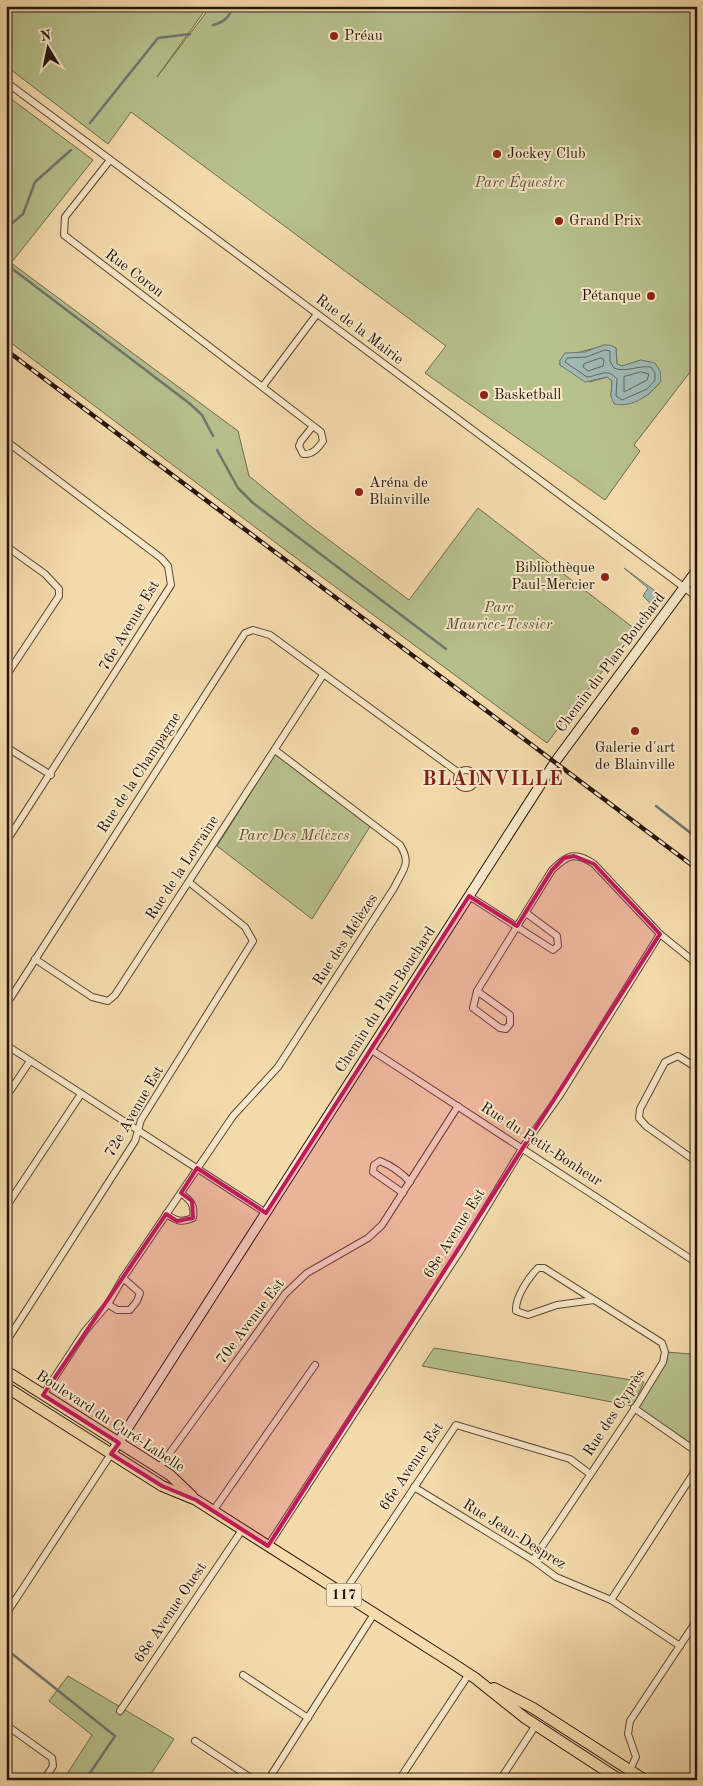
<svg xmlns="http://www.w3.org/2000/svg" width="703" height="1786" font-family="'Old Standard TT',serif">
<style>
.green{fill:#b7c18d;stroke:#6e6a4d;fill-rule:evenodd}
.water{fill:#9fb9b3;stroke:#6e7771}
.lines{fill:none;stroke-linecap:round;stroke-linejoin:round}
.shore{stroke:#626660;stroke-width:1}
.stream{stroke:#6e7771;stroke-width:2.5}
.street-casing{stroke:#594635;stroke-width:8}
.secondary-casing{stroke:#25140d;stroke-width:11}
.primary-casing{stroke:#25140d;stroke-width:12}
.street{stroke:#f8e8c9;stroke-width:6}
.secondary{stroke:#f8e8c9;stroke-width:9}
.primary{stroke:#f5dbac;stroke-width:10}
.rail-casing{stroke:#25140d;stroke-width:4.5}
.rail{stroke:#f8e8c9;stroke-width:2.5;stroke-dasharray:8;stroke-linecap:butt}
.marked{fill:#c2185b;fill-opacity:0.2;stroke:#c2185b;stroke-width:4;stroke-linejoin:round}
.poi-dot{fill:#8f2418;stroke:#f8e8c9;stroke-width:2}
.labels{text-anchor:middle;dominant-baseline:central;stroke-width:4;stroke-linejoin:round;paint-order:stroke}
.shield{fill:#f8e8c9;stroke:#645445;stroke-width:1}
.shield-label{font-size:14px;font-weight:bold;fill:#25140d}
.poi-label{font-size:15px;fill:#25140d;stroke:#f8e8c9;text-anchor:start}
.park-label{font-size:15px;font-style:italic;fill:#58513a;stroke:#f8e8c9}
.street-label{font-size:15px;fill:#25140d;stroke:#f8e8c9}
.district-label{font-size:20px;font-weight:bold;letter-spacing:1px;fill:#7a1f14;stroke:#f8e8c9}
</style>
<rect width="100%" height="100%" fill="#f5dbac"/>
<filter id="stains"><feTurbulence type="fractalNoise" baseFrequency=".004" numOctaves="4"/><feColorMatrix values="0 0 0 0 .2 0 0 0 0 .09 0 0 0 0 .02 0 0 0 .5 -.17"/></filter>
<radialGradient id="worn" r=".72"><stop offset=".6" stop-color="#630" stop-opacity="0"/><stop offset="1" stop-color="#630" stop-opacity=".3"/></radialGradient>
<g class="green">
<path d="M 6,6 L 208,6 L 157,77 L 211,6 L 697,6 L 697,363 L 634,445 L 640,451 L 605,500 L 425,373 L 446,346 L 131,112 L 108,144 L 6,66 ZM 604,345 L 616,348 L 617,364 L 622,366 L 641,360 L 661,381 C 643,403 637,401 611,396 L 612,381 L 607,377 L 590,382 L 560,365 L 560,360 C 573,352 589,351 604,345 Z"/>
<path d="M 10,98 L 93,160 L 11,263 L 238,431 L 249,476 L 309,525 L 409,600 L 478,508 L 635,629 L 547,743 L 288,552 L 6,339 L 6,102 Z"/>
<path d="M 276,753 L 371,825 L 312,919 L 217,846 Z"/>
<path d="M 697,1346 L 697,1451 L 635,1408 L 666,1352 L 691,1354 Z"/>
<path d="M 434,1348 L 644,1382 L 633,1406 L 422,1366 Z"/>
<path d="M 68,1676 L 174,1739 L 147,1780 L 75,1780 L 67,1774 L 92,1735 L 49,1701 Z"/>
</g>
<g class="water">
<path d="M 604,345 L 610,345 L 616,348 L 617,364 L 622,366 L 641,360 L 655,363 L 660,371 L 661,381 C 650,395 633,408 614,404 L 611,396 L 612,381 L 607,377 L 585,382 L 560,365 L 560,360 L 565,353 L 585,352 Z"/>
<path d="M 624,568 L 658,593 L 650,603 L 643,596 L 648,588 Z"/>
</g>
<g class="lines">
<g class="shore">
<path d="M 605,350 L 610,351 L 610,361 L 614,368 C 626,373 638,365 651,367 L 655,373 L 655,380 L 647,389 L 622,400 L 616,396 L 617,379 C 607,367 599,376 587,377 L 565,362 L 567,358 L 586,357 Z"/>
<path d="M 601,358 L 604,360 L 603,366 L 588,371 L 583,367 L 584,364 Z"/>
<path d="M 641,372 L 649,374 L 647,380 L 624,392 L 624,377 Z"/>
</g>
<g class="stream">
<path d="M 213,25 C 224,22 230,17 233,6"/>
<path d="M 90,123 L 158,38 L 190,34"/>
<path d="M 6,237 L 10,225 L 23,214 L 35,182 L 71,150"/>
<path d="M 6,264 L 189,403 L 202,415 L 213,436"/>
<path d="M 217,450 L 238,488 L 253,503 L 446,649"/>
<path d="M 656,806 L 697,838"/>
<path d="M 6,1649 L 115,1736 L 88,1776 L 93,1780"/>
</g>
<defs>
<g id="street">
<path d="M 6,82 L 697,597"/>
<path d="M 110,160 L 65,217 L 64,235 L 321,432 L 323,441 C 318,448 313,455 303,454 L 299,446 L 301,441 L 313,426"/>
<path d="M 263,386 L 317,314"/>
<path d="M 6,441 L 161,558 L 168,566 L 171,585 L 6,842"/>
<path d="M 6,546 L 45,574 L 59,589 L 59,596 L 6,676"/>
<path d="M 6,747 L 51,775"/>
<circle cx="466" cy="779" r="9"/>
<path d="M 469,896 L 553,950 L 558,946 L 557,936 L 526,913"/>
<path d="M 35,959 L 92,997 L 108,1001 L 115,995 L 323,675"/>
<path d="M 477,991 L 510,1015 L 510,1024 L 506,1029 L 500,1028 L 473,1008 L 477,991 L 552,870 C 567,855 575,851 594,864 L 660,934 L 697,964"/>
<path d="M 6,1005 L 245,633 L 253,630 L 270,635 L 459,773"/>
<path d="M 6,1045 L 266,1213"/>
<path d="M 370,1049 L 697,1263"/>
<path d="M 697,1068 L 678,1056 L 665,1062 L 640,1109 L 639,1118 L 646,1126 L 697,1162"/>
<path d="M 6,1097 L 30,1061"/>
<path d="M 403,1193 L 373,1172 L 374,1165 L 380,1161 C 392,1166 401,1172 410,1182"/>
<path d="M 6,1207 L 81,1094"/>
<path d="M 166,1214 C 177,1221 181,1223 193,1218 C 195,1205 191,1201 181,1193"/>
<path d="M 108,1304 L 117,1310 L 130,1310 L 137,1301 L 140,1293 L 123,1278"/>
<path d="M 6,1342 L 135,1141 L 141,1120 L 253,941 L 245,927 L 190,883"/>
<path d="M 43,1395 L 85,1331 L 108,1304 L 123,1278 L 233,1116 L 278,1067 L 394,888 C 403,869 412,864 400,845 L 275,750"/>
<path d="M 634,1408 L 697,1452"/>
<path d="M 159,1468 L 285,1294 L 307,1273 L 368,1238 L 382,1225 L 458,1106"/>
<path d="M 414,1487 L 533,1560 L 556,1577 L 611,1600 L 680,1646"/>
<path d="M 213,1511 L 315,1365"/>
<path d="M 268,1546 L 462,1248 L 523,1147 L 560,1095 L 660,934"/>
<path d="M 533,1560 L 635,1408 L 663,1362 L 665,1352 L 662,1343 L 544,1268 L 538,1268 C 529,1277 515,1297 516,1311 L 528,1315 L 557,1305 L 594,1300"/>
<path d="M 343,1594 L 456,1425 L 570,1459 L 590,1474"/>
<path d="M 611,1600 L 697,1468"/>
<path d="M 6,1614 L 111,1454"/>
<path d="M 243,1675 L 308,1718"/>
<path d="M 120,1711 L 242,1530"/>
<path d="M 6,1725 L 52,1758 L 53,1766 L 44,1780"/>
<path d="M 195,1741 L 254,1780"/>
<path d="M 268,1780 L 374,1614"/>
<path d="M 399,1780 L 469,1674"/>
<path d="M 500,1780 L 536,1725"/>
<path d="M 625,1780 L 636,1757 L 628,1734 L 630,1721 L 697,1620"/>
</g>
<path id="secondary" d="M 111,1454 L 555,762 L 697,570"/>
<g id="primary">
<path d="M 6,1371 L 170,1475 L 192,1496"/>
<path d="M 6,1387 L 162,1486 L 196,1500 L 449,1661 L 475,1678 L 525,1718 L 620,1780"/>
<path d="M 494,1688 L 533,1708 L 645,1780"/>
</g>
</defs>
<use href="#street" class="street-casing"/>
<use href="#secondary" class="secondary-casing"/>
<use href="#primary" class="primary-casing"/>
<use href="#street" class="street"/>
<use href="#secondary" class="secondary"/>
<use href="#primary" class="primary"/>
<defs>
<path id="rail" d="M 6,350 L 697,869"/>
</defs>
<use href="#rail" class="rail-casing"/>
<use href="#rail" class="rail"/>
</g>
<path class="marked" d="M 574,856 L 594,864 L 660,934 L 268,1546 L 196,1500 L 162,1486 L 111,1454 L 119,1443 L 43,1395 L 166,1214 L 177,1221 L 193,1218 L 192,1201 L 181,1193 L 197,1168 L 266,1213 L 469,896 L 517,926 L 552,870 L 564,858 Z"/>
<g class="poi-dot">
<circle cx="334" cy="36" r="5"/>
<circle cx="497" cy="154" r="5"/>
<circle cx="559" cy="221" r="5"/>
<circle cx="651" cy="296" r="5"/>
<circle cx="484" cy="395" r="5"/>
<circle cx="359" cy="492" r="5"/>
<circle cx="605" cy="577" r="5"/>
<circle cx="635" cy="731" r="5"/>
</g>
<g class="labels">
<rect class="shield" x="326.5" y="1583.5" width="35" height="23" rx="4"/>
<g class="shield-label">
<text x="344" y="1595">117</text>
</g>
<g class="poi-label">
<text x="344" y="36">Préau</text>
<text x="507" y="154">Jockey Club</text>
<text x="569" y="221">Grand Prix</text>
<text x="641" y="296" text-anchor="end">Pétanque</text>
<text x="494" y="395">Basketball</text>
<text x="369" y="483">Aréna de<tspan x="369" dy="17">Blainville</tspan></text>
<text x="595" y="568" text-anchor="end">Bibliothèque<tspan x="595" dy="17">Paul-Mercier</tspan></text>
<text x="635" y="748" text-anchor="middle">Galerie d'art<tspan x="635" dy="17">de Blainville</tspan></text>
</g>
<g class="park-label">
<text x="520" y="183">Parc Équestre</text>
<text x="499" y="608">Parc<tspan x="499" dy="17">Maurice-Tessier</tspan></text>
<text x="294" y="836">Parc Des Mélèzes</text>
</g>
<g class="street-label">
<text transform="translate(134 274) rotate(37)">Rue Coron</text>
<text transform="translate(359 330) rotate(37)">Rue de la Mairie</text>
<text transform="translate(130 626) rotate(-59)">76e Avenue Est</text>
<text transform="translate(611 663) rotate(-53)">Chemin du Plan-Bouchard</text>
<text transform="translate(140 773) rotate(-57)">Rue de la Champagne</text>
<text transform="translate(183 868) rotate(-57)">Rue de la Lorraine</text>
<text transform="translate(346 940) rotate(-57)">Rue des Mélèzes</text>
<text transform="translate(386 1000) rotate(-57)">Chemin du Plan-Bouchard</text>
<text transform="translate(135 1112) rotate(-60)">72e Avenue Est</text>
<text transform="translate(541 1145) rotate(33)">Rue du Petit-Bonheur</text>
<text transform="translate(455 1234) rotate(-58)">68e Avenue Est</text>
<text transform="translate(251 1322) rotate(-53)">70e Avenue Est</text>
<text transform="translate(615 1413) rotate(-57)">Rue des Cyprès</text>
<text transform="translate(110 1422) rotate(33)">Boulevard du Curé-Labelle</text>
<text transform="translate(412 1467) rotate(-56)">66e Avenue Est</text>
<text transform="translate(514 1535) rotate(32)">Rue Jean-Desprez</text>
<text transform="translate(171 1613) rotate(-56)">68e Avenue Ouest</text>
</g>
<g class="district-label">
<text x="493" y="780">BLAINVILLE</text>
</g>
</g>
<rect width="703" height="1786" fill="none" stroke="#f5dbac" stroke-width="25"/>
<rect x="8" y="8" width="688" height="1771" fill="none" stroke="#25140d" stroke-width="2.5"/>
<rect x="12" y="12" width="678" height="1761" fill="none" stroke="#25140d"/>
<g transform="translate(48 48) rotate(350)" stroke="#f8e8c9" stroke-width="4" paint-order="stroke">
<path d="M0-4L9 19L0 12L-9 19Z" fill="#25140d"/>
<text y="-8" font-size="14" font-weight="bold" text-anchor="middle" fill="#25140d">N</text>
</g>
<rect width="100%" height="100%" filter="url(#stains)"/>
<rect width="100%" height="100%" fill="url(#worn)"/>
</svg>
